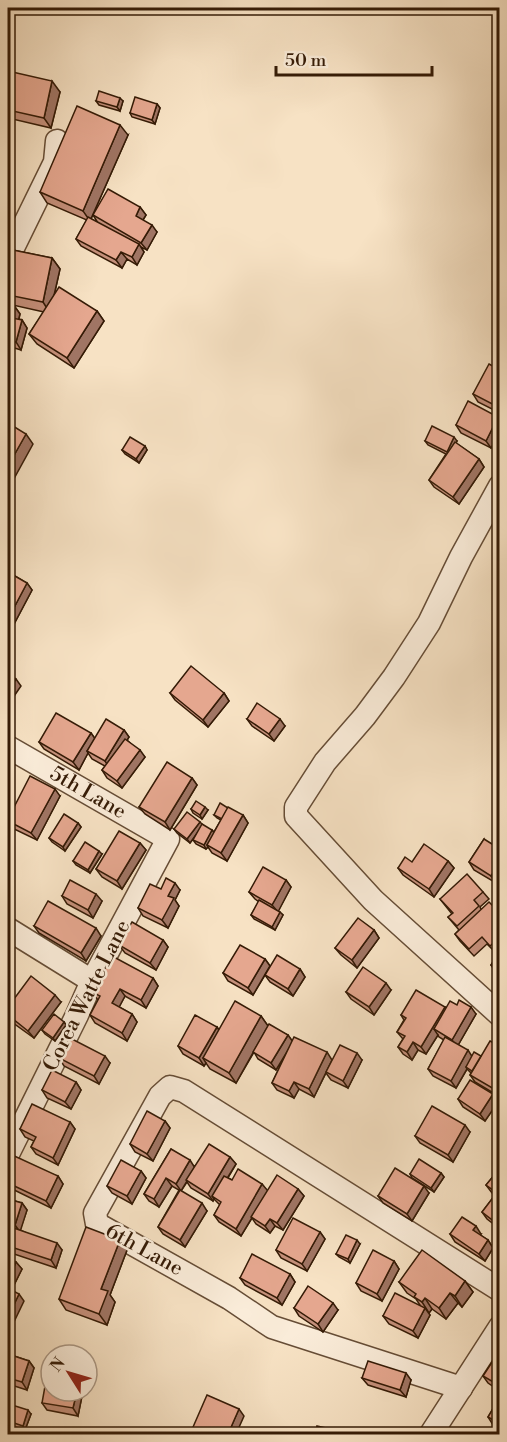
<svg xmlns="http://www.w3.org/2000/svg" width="507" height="1442" font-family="'Libre Bodoni',serif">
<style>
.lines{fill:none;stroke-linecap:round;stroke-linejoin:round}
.street-casing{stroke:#664d36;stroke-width:25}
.street{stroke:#faecd9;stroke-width:22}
.wall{fill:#c5907b;stroke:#351b06;stroke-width:1.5}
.shaded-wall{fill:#a07564;stroke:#351b06;stroke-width:1.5}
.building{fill:#e5a78f;stroke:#351b06;stroke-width:1.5}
.labels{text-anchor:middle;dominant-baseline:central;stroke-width:5;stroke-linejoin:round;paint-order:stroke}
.street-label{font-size:21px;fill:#351b06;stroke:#faecd9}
</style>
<rect width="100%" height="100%" fill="#f7e2c4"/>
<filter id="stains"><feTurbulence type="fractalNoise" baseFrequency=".00333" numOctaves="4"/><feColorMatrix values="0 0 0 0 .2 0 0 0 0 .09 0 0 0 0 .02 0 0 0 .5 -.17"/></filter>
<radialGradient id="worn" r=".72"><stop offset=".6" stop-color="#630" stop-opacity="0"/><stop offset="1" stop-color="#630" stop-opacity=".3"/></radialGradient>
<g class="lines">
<defs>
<g id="street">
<path d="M 8,258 L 55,162 L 57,141"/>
<path d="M 500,486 L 461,557 L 429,623 L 394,677 L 365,716 L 325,762 L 296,807 L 296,816 L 373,900 L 500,1015"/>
<path id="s1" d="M 8,747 L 168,839 L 92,981 L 77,1015 L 8,1154"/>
<path d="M 8,929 L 92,981"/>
<path d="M 461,1388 L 272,1327 L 229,1298 L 97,1224 L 95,1213 L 160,1096 L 170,1087 L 184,1091 L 500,1290"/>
<path d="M 431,1434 L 500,1327"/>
</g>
</defs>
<use href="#street" class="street-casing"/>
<use href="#street" class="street"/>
</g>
<g class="wall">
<path d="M 8,71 L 60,92 L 51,128 L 8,118 Z"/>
<path d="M 96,101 L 123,101 L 120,111 L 99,105 Z"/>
<path d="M 157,104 L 160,108 L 155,124 L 132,117 L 130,113 Z"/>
<path d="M 128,135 L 91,219 L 98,223 L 93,215 L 140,207 L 146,215 L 143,220 L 157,232 L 147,250 L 141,247 L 144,252 L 137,265 L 127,259 L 122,268 L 81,246 L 76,239 L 87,220 L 47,203 L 40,192 Z"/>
<path d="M 8,249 L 52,258 L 60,269 L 54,296 L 97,311 L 104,321 L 74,368 L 37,344 L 29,334 L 44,312 L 8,304 Z"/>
<path d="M 8,305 L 15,307 L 20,314 L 19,319 L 22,320 L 27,328 L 21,350 L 8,346 Z"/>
<path d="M 500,370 L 500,413 L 478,402 L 473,394 Z"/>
<path d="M 500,418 L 491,448 L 461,433 L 456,425 Z"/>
<path d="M 425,441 L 457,441 L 456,443 L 479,459 L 484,467 L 459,504 L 434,487 L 429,480 L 446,454 L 428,445 Z"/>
<path d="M 145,446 L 147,450 L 139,463 L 125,454 L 122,450 Z"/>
<path d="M 8,572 L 27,583 L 32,590 L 13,626 L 8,623 Z"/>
<path d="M 170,693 L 224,693 L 229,701 L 208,727 L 175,700 Z"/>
<path d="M 247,719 L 285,726 L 274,741 L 252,726 Z"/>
<path d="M 124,730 L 129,737 L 127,740 L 145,757 L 122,788 L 107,778 L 102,770 L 105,766 L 92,759 L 88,753 L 79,770 L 44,749 L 39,742 L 91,733 L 95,739 Z"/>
<path d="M 192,778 L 197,785 L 170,830 L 145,814 L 139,807 Z"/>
<path d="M 60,796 L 37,840 L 12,828 L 8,821 L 8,819 Z"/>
<path d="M 191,809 L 208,810 L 202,819 L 193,813 Z"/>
<path d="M 214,815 L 243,815 L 248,823 L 227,861 L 212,853 L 208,847 L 206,849 L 196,844 L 193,840 L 197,834 L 190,843 L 177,833 L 174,829 L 212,830 L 214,832 L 221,820 L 217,818 Z"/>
<path d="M 78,823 L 81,827 L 65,851 L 52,842 L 49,838 Z"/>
<path d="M 484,839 L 496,883 L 474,870 L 469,862 Z"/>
<path d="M 140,843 L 146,850 L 122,889 L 102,877 L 96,869 Z"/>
<path d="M 102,854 L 90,873 L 76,865 L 73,861 Z"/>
<path d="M 448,861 L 454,868 L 434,897 L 403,875 L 398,868 L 412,862 Z"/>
<path d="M 286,880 L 291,887 L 278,911 L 283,915 L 275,930 L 254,919 L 251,915 L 259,902 L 255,899 L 249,892 Z"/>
<path d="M 161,889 L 180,890 L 175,900 L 179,906 L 168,928 L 143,916 L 138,908 Z"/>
<path d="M 483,892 L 489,899 L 480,907 L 481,909 L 500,913 L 500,950 L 496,953 L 487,944 L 474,956 L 460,941 L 455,934 L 459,930 L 448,917 L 452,914 L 440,899 Z"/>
<path d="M 62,896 L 102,901 L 93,918 L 67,904 Z"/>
<path d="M 34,926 L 101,936 L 86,961 L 39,933 Z"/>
<path d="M 374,930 L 379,938 L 357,968 L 341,955 L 335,948 Z"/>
<path d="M 163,940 L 168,947 L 156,970 L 125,953 L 119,945 Z"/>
<path d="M 500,951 L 500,975 L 496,973 L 491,965 Z"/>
<path d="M 265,959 L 270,966 L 300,969 L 305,977 L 293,996 L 270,982 L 265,975 L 253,995 L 228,981 L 223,973 Z"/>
<path d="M 153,978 L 158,986 L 146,1008 L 125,996 L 119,1007 L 132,1014 L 137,1022 L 127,1041 L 95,1023 L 90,1015 L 98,1000 L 92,992 Z"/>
<path d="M 391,990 L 374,1015 L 351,999 L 346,992 Z"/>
<path d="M 61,1002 L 34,1038 L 9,1020 L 8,1017 L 8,1007 Z"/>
<path d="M 445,1007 L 446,1009 L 476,1014 L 458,1045 L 472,1056 L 481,1056 L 500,1046 L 500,1097 L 475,1082 L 470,1075 L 471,1073 L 467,1069 L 456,1088 L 433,1076 L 428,1069 L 444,1040 L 439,1037 L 438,1035 L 426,1054 L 418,1050 L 412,1060 L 403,1054 L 398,1047 L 403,1039 L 397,1032 L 404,1020 L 401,1015 Z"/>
<path d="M 261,1016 L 268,1026 L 288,1035 L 292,1041 L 332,1060 L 362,1060 L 348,1088 L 331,1080 L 326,1073 L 314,1097 L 299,1089 L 294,1098 L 277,1090 L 272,1083 L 287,1052 L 276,1070 L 258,1059 L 254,1052 L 236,1083 L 210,1069 L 206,1063 L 204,1066 L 183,1054 L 178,1046 L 217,1027 L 219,1030 Z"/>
<path d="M 64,1022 L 66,1025 L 55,1041 L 45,1034 L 42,1030 Z"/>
<path d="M 59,1058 L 110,1063 L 99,1084 L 64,1066 Z"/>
<path d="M 76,1082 L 81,1090 L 71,1109 L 47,1098 L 42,1090 Z"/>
<path d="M 493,1094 L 498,1102 L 485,1121 L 463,1107 L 458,1099 Z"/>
<path d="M 165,1121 L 170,1128 L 153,1161 L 135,1152 L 130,1144 Z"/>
<path d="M 70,1122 L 75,1129 L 58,1165 L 36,1154 L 31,1147 L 34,1141 L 25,1137 L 20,1129 Z"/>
<path d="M 470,1132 L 453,1162 L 420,1143 L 415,1136 Z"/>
<path d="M 171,1149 L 194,1166 L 230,1157 L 236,1164 L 228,1178 L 232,1180 L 262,1184 L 267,1191 L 298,1189 L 304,1196 L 283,1230 L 275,1226 L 270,1233 L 256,1224 L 252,1218 L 241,1236 L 219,1222 L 214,1215 L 220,1205 L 214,1199 L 213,1201 L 191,1188 L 187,1182 L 181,1191 L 207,1211 L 185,1247 L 163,1234 L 158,1227 L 179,1190 L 172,1186 L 159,1207 L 149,1201 L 144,1194 Z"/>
<path d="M 8,1159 L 58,1176 L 63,1184 L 51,1208 L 8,1187 Z"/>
<path d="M 500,1168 L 500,1229 L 487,1219 L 482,1212 L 495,1195 L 492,1193 L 486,1185 Z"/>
<path d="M 141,1171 L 146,1178 L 132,1204 L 112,1193 L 107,1186 Z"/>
<path d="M 441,1173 L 444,1177 L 434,1192 L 412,1178 L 410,1174 Z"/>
<path d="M 429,1193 L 412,1221 L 383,1203 L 378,1196 Z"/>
<path d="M 8,1199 L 22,1203 L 27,1210 L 20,1230 L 62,1250 L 56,1268 L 8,1252 Z"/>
<path d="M 320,1232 L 325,1239 L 307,1271 L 281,1258 L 276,1250 Z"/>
<path d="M 450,1234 L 481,1234 L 480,1235 L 488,1240 L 493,1248 L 485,1261 L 455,1242 Z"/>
<path d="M 120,1240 L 127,1250 L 110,1295 L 115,1302 L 107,1325 L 66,1310 L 59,1299 Z"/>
<path d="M 360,1244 L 350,1263 L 339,1257 L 336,1254 Z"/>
<path d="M 8,1258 L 16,1262 L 22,1269 L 12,1289 L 8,1287 Z"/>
<path d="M 394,1261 L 399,1269 L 382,1301 L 361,1291 L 356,1283 Z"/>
<path d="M 290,1274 L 295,1282 L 282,1305 L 245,1285 L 240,1278 Z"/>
<path d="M 465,1281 L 473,1292 L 462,1307 L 458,1303 L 446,1319 L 432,1309 L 429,1313 L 427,1311 L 430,1315 L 418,1338 L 389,1324 L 383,1316 L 420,1305 L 416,1299 L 407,1293 L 399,1282 Z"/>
<path d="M 294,1308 L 338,1310 L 323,1332 L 299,1316 Z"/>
<path d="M 500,1350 L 500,1391 L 488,1383 L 483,1376 Z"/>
<path d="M 8,1354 L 29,1361 L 34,1368 L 27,1390 L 8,1384 Z"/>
<path d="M 362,1378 L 411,1380 L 406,1397 L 368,1385 Z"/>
<path d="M 83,1391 L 78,1416 L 47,1410 L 42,1403 Z"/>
<path d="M 500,1398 L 500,1428 L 493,1425 L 488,1417 Z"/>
<path d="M 31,1414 L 25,1430 L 9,1425 L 8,1422 L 8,1419 Z"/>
</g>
<g class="shaded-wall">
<path d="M 52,81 L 60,92 L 51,128 L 44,118 Z"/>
<path d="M 120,98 L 123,101 L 120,111 L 117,107 Z"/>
<path d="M 157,104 L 160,108 L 155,124 L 152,120 Z"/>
<path d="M 120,125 L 128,135 L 90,221 L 83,211 Z"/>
<path d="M 140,207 L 146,215 L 141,223 L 136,216 Z"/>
<path d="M 152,225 L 157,232 L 147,250 L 141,243 Z"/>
<path d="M 139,244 L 144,252 L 137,265 L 132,257 Z"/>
<path d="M 121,252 L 127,259 L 122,268 L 116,260 Z"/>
<path d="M 52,258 L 60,269 L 50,313 L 43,302 Z"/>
<path d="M 15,307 L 20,314 L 17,325 L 12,318 Z"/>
<path d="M 97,311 L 104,321 L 74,368 L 67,358 Z"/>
<path d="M 22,320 L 27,328 L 21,350 L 16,342 Z"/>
<path d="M 498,417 L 500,418 L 500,432 L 491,448 L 486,441 Z"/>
<path d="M 26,434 L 33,444 L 11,484 L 8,480 L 8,466 Z"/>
<path d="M 454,437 L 457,441 L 450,456 L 447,452 Z"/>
<path d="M 145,446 L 147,450 L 139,463 L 136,459 Z"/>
<path d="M 479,459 L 484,467 L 459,504 L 453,497 Z"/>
<path d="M 27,583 L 32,590 L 13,626 L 8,619 Z"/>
<path d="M 16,679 L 21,686 L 8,705 L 8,690 Z"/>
<path d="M 224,693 L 229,701 L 208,727 L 203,720 Z"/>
<path d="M 280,719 L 285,726 L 274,741 L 269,734 Z"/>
<path d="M 124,730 L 129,737 L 110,769 L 105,761 Z"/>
<path d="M 91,733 L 96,740 L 87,751 L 88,753 L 79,770 L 73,762 Z"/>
<path d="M 140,750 L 145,757 L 122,788 L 117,781 Z"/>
<path d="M 8,775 L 13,783 L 8,791 Z"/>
<path d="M 192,778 L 197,785 L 170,830 L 165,822 Z"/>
<path d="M 55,789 L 60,796 L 37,840 L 31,833 Z"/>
<path d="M 205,807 L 208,810 L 202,819 L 200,815 Z"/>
<path d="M 243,815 L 248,823 L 227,861 L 221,853 Z"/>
<path d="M 200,822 L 203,825 L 190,843 L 187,839 Z"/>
<path d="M 78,823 L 81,827 L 65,851 L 63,847 Z"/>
<path d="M 212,830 L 215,834 L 207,845 L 208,847 L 206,849 L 204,845 Z"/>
<path d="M 140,843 L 146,850 L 122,889 L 117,881 Z"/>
<path d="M 8,846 L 11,852 L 8,861 Z"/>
<path d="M 99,851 L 102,854 L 90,873 L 88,870 Z"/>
<path d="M 448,861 L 454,868 L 434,897 L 429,889 Z"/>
<path d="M 500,862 L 500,878 L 496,883 L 491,876 Z"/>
<path d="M 286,880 L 291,887 L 278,912 L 272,905 Z"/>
<path d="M 175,883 L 180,890 L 175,900 L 179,906 L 168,928 L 162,920 L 168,896 Z"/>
<path d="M 96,894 L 102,901 L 93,918 L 88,910 Z"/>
<path d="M 280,912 L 283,915 L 275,930 L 272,927 Z"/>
<path d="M 96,928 L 101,936 L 86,961 L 81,953 Z"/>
<path d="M 374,930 L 379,938 L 357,968 L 352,960 Z"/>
<path d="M 163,940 L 168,947 L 156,970 L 150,963 Z"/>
<path d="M 265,959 L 270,966 L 253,995 L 248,988 Z"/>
<path d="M 300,969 L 305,977 L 293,996 L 288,989 Z"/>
<path d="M 153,978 L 158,986 L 146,1008 L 141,1000 Z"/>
<path d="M 386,983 L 391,990 L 374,1015 L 369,1007 Z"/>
<path d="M 120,989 L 125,996 L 117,1011 L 112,1003 Z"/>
<path d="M 55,995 L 61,1002 L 34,1038 L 28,1031 Z"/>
<path d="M 445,1007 L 450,1014 L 434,1029 L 438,1035 L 426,1054 L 421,1047 Z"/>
<path d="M 471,1007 L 476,1014 L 457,1047 L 452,1040 Z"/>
<path d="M 132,1014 L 137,1022 L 127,1041 L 122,1033 Z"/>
<path d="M 261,1016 L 268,1026 L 236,1083 L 229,1073 Z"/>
<path d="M 64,1022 L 66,1025 L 55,1041 L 53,1038 Z"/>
<path d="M 217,1027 L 222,1035 L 203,1058 L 206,1063 L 204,1066 L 199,1058 Z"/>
<path d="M 288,1035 L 293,1042 L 276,1070 L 271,1063 Z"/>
<path d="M 413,1042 L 418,1050 L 412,1060 L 407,1052 Z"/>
<path d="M 468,1050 L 473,1058 L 466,1067 L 467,1069 L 456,1088 L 451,1081 Z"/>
<path d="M 327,1052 L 332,1060 L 314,1097 L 309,1089 Z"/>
<path d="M 357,1053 L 362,1060 L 348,1088 L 343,1081 Z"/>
<path d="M 105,1056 L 110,1063 L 99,1084 L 94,1076 Z"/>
<path d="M 500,1081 L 499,1097 L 494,1089 Z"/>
<path d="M 76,1082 L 81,1090 L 71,1109 L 65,1102 Z"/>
<path d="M 294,1082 L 299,1089 L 294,1098 L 289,1091 Z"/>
<path d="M 493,1094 L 498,1102 L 485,1121 L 480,1114 Z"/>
<path d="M 165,1121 L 170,1128 L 153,1161 L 147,1154 Z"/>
<path d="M 70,1122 L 75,1129 L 58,1165 L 53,1158 Z"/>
<path d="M 465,1125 L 470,1132 L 453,1162 L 448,1155 Z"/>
<path d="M 230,1157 L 236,1164 L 215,1198 L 212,1196 L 214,1199 L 213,1201 L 208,1194 Z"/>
<path d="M 190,1160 L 195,1168 L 181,1191 L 176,1184 Z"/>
<path d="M 141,1171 L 146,1178 L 132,1204 L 127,1196 Z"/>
<path d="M 441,1173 L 444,1177 L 434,1192 L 431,1188 Z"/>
<path d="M 58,1176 L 63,1184 L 51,1208 L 46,1201 Z"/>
<path d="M 166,1178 L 172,1186 L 159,1207 L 154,1199 Z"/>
<path d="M 262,1184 L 268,1191 L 241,1236 L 236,1229 Z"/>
<path d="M 424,1186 L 429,1193 L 412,1221 L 407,1214 Z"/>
<path d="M 298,1189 L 304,1196 L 283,1230 L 277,1223 Z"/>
<path d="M 22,1203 L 27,1210 L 20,1232 L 15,1225 Z"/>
<path d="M 202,1203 L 207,1211 L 185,1247 L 180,1240 Z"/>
<path d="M 270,1219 L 275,1226 L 270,1233 L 265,1226 Z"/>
<path d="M 476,1226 L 481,1234 L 479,1238 L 473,1230 Z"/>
<path d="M 320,1232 L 325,1239 L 307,1271 L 302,1264 Z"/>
<path d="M 120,1240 L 127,1250 L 110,1295 L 115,1302 L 107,1325 L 99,1314 L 101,1289 Z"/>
<path d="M 357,1240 L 360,1244 L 350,1263 L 348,1259 Z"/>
<path d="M 488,1240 L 493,1248 L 485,1261 L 479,1254 Z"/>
<path d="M 57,1243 L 62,1250 L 56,1268 L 51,1260 Z"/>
<path d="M 394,1261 L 399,1269 L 382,1301 L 377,1294 Z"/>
<path d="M 16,1262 L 22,1269 L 12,1289 L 8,1281 Z"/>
<path d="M 290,1274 L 295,1282 L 282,1305 L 277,1298 Z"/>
<path d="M 465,1281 L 473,1292 L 462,1307 L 455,1296 Z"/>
<path d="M 450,1293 L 458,1303 L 446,1319 L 439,1308 Z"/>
<path d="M 19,1294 L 24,1301 L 12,1326 L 8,1320 L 8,1317 Z"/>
<path d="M 425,1298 L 432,1309 L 429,1313 L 422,1302 Z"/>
<path d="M 333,1303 L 338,1310 L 323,1332 L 318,1324 Z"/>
<path d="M 425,1308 L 430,1315 L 418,1338 L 413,1331 Z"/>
<path d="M 29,1361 L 34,1368 L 27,1390 L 22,1382 Z"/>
<path d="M 406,1373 L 411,1380 L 406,1397 L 400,1390 Z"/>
<path d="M 77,1391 L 83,1391 L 78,1416 L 73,1408 Z"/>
<path d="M 239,1409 L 244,1416 L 236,1434 L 228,1434 Z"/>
<path d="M 28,1410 L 31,1414 L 25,1430 L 23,1426 Z"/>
</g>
<g class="building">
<path d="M 8,71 L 52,81 L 44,118 L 8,110 Z"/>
<path d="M 99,91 L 120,98 L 117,107 L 96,101 Z"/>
<path d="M 135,97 L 157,104 L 152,120 L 130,113 Z"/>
<path d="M 77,106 L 120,125 L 83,211 L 40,192 Z"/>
<path d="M 108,189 L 140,207 L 136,216 L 152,225 L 141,243 L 93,215 Z"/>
<path d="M 88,217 L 139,244 L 132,257 L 121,252 L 116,260 L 76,239 Z"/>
<path d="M 8,249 L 52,258 L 43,302 L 8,295 Z"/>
<path d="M 59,287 L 97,311 L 67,358 L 29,334 Z"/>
<path d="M 8,305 L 15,307 L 12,318 L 22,320 L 16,342 L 8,340 Z"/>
<path d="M 500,342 L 500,352 L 496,350 Z"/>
<path d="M 489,364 L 500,370 L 500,408 L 473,394 Z"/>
<path d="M 468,401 L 498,417 L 486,441 L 456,425 Z"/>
<path d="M 8,423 L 26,434 L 8,466 Z"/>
<path d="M 432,426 L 454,437 L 447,452 L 425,441 Z"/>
<path d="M 130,437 L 145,446 L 136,459 L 122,450 Z"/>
<path d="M 455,442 L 479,459 L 453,497 L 429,480 Z"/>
<path d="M 8,572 L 27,583 L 8,619 Z"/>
<path d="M 191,666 L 224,693 L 203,720 L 170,693 Z"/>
<path d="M 8,672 L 16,679 L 8,690 Z"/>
<path d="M 257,703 L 280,719 L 269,734 L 247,719 Z"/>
<path d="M 56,713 L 91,733 L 73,762 L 39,742 Z"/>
<path d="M 106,719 L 124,730 L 105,761 L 87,751 Z"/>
<path d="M 125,739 L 140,750 L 117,781 L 102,770 Z"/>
<path d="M 167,762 L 192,778 L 165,822 L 139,807 Z"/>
<path d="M 30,776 L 55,789 L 31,833 L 8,821 L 8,819 Z"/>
<path d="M 196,801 L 205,807 L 200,815 L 191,809 Z"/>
<path d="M 220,803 L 228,808 L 222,819 L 214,815 Z"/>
<path d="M 228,807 L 243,815 L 221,853 L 207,845 Z"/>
<path d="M 187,812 L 200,822 L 187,839 L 174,829 Z"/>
<path d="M 64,814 L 78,823 L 63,847 L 49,838 Z"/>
<path d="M 202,824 L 212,830 L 204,845 L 193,840 Z"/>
<path d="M 119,831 L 140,843 L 117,881 L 96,869 Z"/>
<path d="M 484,839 L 500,849 L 500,862 L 491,876 L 469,862 Z"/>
<path d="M 85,842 L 99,851 L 88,870 L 73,861 Z"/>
<path d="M 424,844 L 448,861 L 429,889 L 398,868 L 405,857 L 412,862 Z"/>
<path d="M 263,867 L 286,880 L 272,905 L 249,892 Z"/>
<path d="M 467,874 L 483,892 L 474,900 L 479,906 L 457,926 L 448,917 L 453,913 L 440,899 Z"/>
<path d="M 166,878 L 175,883 L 168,896 L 174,898 L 162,920 L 138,908 L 150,884 L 161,889 Z"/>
<path d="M 70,880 L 96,894 L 88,910 L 62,896 Z"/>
<path d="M 259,900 L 280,912 L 272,927 L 251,915 Z"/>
<path d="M 48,901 L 96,928 L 81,953 L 34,926 Z"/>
<path d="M 489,902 L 500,913 L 500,937 L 490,946 L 482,937 L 469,949 L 455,934 Z"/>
<path d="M 358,918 L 374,930 L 352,960 L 335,948 Z"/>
<path d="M 132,922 L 163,940 L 150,963 L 119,945 Z"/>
<path d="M 240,945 L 265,959 L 248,988 L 223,973 Z"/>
<path d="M 500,951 L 500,971 L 491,965 Z"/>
<path d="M 277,955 L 300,969 L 288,989 L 265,975 Z"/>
<path d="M 112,956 L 153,978 L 141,1000 L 120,989 L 112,1003 L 132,1014 L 122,1033 L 90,1015 L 100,996 L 92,992 Z"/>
<path d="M 363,967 L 386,983 L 369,1007 L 346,992 Z"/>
<path d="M 31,976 L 55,995 L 28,1031 L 8,1015 L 8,1007 Z"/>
<path d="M 416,990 L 445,1007 L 421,1047 L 413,1042 L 407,1052 L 398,1047 L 405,1036 L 397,1032 L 406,1018 L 401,1015 Z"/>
<path d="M 459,1000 L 471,1007 L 452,1040 L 434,1029 L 450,1001 L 457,1005 Z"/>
<path d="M 235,1001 L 261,1016 L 229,1073 L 203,1058 Z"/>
<path d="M 54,1014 L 64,1022 L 53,1038 L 42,1030 Z"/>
<path d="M 195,1015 L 217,1027 L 199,1058 L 178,1046 Z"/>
<path d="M 269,1024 L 288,1035 L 271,1063 L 253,1052 Z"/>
<path d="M 294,1037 L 327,1052 L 309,1089 L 294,1082 L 289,1091 L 272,1083 Z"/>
<path d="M 445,1037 L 468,1050 L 451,1081 L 428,1069 Z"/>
<path d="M 70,1038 L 105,1056 L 94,1076 L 59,1058 Z"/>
<path d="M 490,1041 L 500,1046 L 500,1081 L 494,1089 L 470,1075 Z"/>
<path d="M 340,1045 L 357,1053 L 343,1081 L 326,1072 Z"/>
<path d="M 474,1052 L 481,1056 L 472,1071 L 466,1067 Z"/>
<path d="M 52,1070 L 76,1082 L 65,1102 L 42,1090 Z"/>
<path d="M 470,1080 L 493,1094 L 480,1114 L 458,1099 Z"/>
<path d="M 32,1104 L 70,1122 L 53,1158 L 31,1147 L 36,1137 L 20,1129 Z"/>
<path d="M 432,1106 L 465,1125 L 448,1155 L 415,1136 Z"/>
<path d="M 147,1111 L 165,1121 L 147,1154 L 130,1144 Z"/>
<path d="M 209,1144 L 230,1157 L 208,1194 L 186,1180 Z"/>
<path d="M 171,1149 L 190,1160 L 176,1184 L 166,1178 L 154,1199 L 144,1194 Z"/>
<path d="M 10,1154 L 58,1176 L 46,1201 L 8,1183 L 8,1159 Z"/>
<path d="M 419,1159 L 441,1173 L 431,1188 L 410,1174 Z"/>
<path d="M 121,1160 L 141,1171 L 127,1196 L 107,1186 Z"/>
<path d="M 395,1168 L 424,1186 L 407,1214 L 378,1196 Z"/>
<path d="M 500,1168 L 500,1195 L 486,1185 Z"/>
<path d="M 238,1169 L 262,1184 L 236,1229 L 214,1215 L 221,1202 L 212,1196 L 224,1176 L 232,1180 Z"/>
<path d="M 277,1175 L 298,1189 L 277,1223 L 270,1219 L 265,1226 L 251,1217 Z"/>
<path d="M 180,1190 L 202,1203 L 180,1240 L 158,1227 Z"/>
<path d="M 495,1195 L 500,1199 L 500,1226 L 482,1212 Z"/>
<path d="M 8,1199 L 22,1203 L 15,1225 L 8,1223 Z"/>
<path d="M 462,1217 L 476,1226 L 473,1230 L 488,1240 L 479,1254 L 450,1234 Z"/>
<path d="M 293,1218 L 320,1232 L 302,1264 L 276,1250 Z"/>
<path d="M 8,1226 L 57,1243 L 51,1260 L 8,1246 Z"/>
<path d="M 86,1227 L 120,1240 L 101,1289 L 108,1291 L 99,1314 L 59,1299 Z"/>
<path d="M 346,1235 L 357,1240 L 348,1259 L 336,1254 Z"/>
<path d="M 373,1250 L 394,1261 L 377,1294 L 356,1283 Z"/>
<path d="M 422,1250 L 465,1281 L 455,1296 L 450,1293 L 439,1308 L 425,1298 L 422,1302 L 414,1297 L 416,1294 L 399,1282 Z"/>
<path d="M 252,1254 L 290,1274 L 277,1298 L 240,1278 Z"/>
<path d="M 8,1258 L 16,1262 L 8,1281 Z"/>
<path d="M 308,1286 L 333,1303 L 318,1324 L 294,1308 Z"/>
<path d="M 8,1288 L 19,1294 L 8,1317 Z"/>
<path d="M 395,1293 L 425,1308 L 413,1331 L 383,1316 Z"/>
<path d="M 500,1350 L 500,1386 L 483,1376 Z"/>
<path d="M 8,1354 L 29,1361 L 22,1382 L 8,1378 Z"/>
<path d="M 368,1361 L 406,1373 L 400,1390 L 362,1378 Z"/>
<path d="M 47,1375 L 51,1376 L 51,1391 L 77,1391 L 73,1408 L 42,1403 Z"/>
<path d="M 207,1395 L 239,1409 L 228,1434 L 190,1434 Z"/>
<path d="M 499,1398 L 500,1398 L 500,1424 L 488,1417 Z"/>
<path d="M 12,1405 L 28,1410 L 23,1426 L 8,1421 Z"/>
<path d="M 317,1426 L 353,1434 L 315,1434 Z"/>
</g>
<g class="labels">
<g class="street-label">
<text stroke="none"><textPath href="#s1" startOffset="92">5th Lane</textPath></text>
<text transform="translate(87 996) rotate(-63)">Corea Watte Lane</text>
<text transform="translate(144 1250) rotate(29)">6th Lane</text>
</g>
</g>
<rect width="507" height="1442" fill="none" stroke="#f7e2c4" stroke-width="30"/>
<rect x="9" y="9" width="489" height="1424" fill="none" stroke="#351b06" stroke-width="3"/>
<rect x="15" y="15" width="477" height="1412" fill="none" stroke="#351b06" stroke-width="1.5"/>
<g transform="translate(69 1373) rotate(307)"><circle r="28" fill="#faecd9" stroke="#ab9885" stroke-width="1.5"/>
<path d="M0-4.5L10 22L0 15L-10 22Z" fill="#8f2418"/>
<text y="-9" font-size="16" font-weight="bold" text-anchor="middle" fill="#351b06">N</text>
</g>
<path d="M276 66v9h156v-9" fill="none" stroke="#351b06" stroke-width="3"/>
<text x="285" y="66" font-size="18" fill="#351b06" stroke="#faecd9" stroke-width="4.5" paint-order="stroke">50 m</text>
<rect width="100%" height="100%" filter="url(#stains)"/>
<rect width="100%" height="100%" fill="url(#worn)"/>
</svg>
